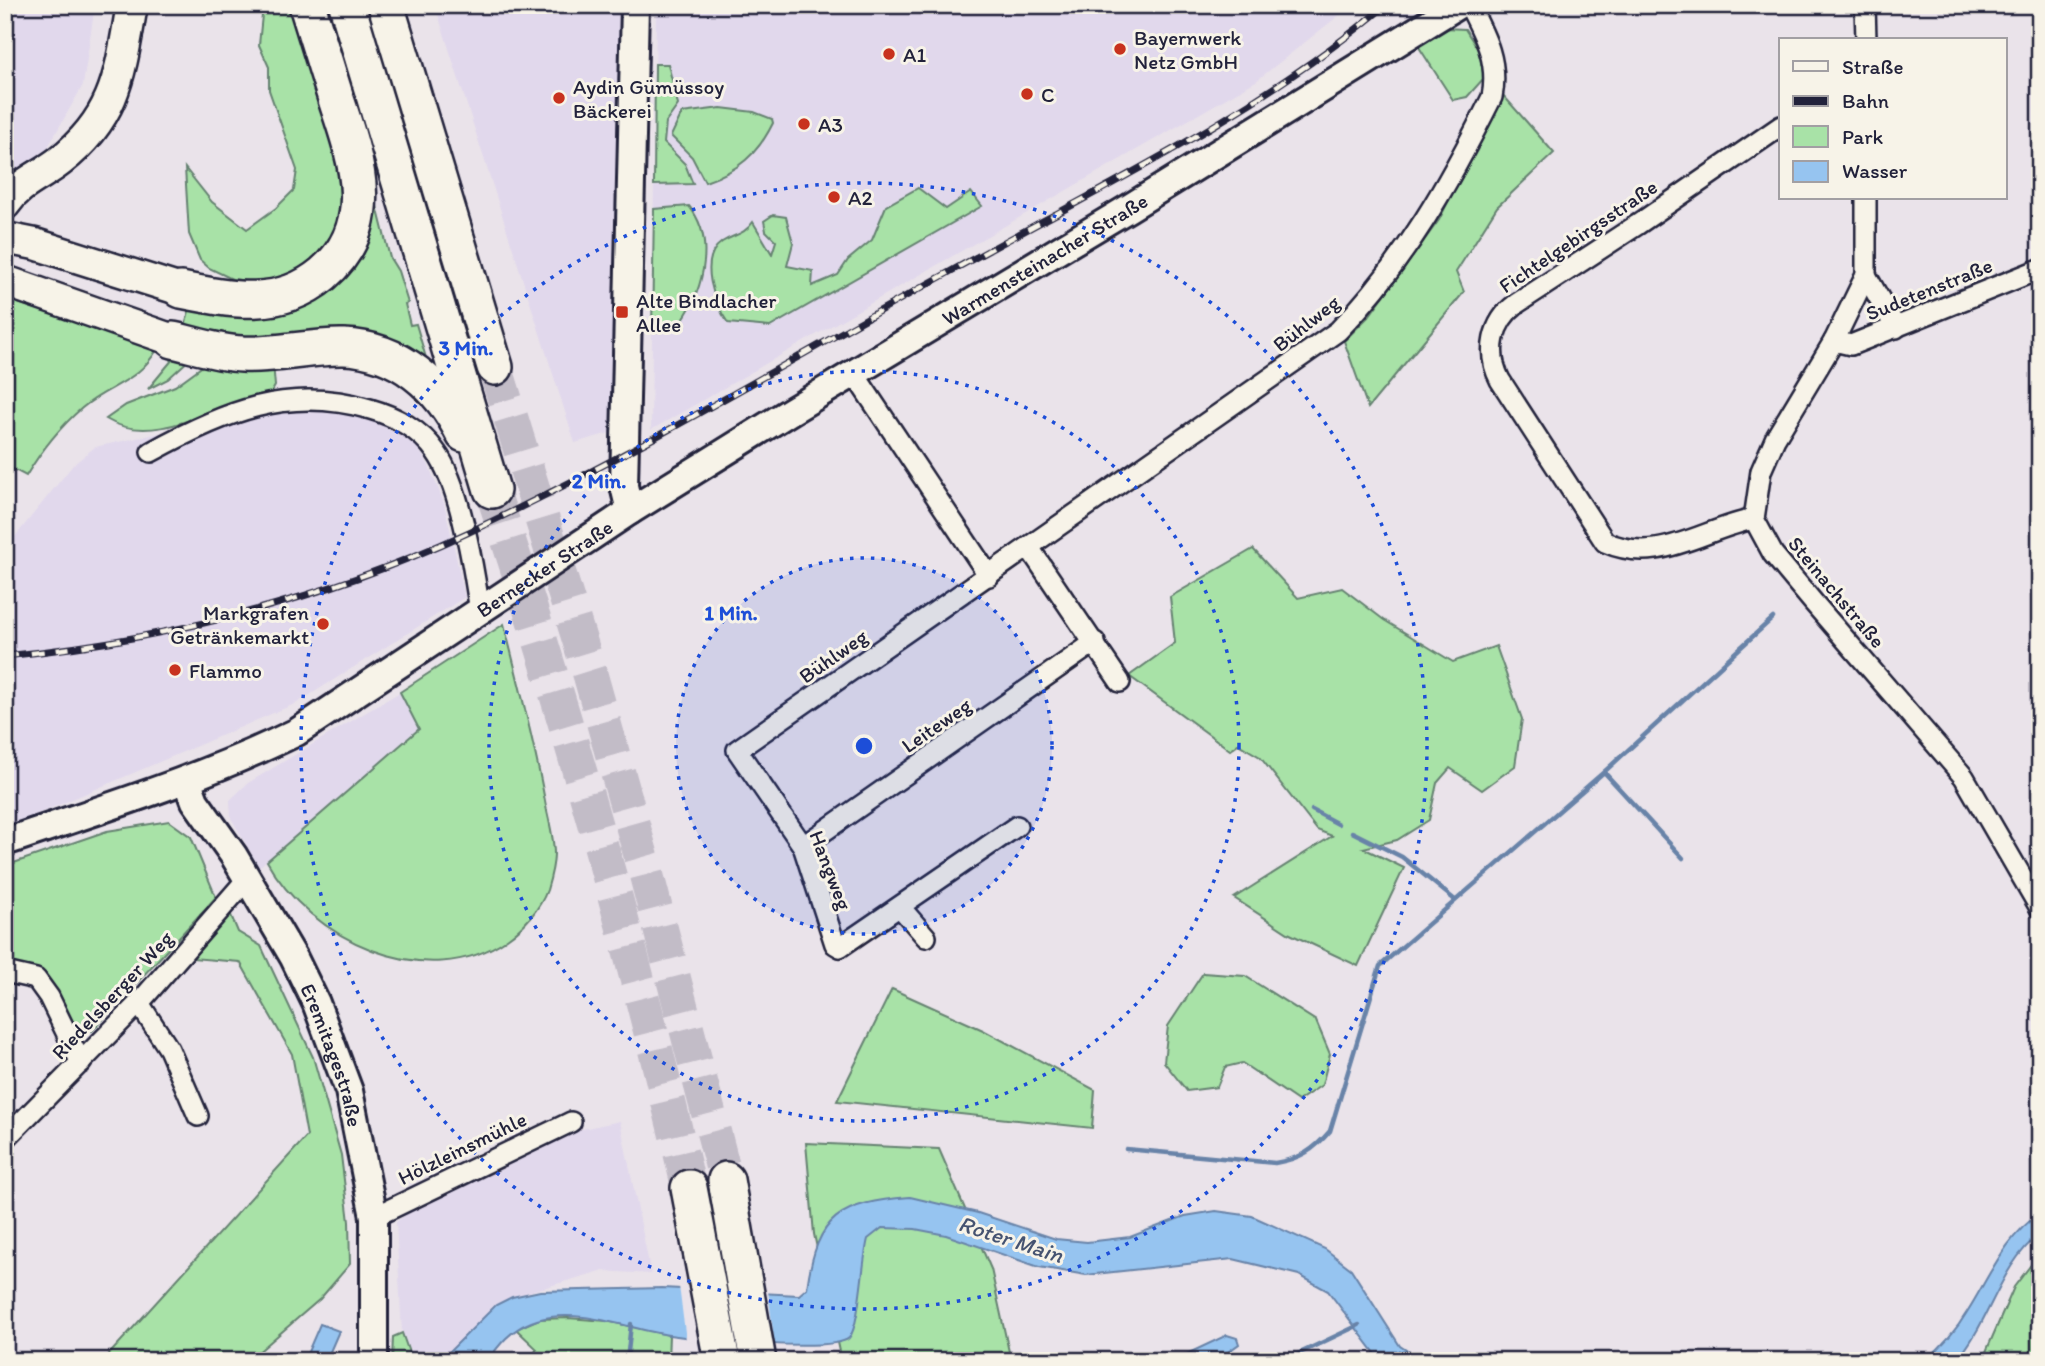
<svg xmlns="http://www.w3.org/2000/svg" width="2045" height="1366" font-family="Itim,sans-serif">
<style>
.built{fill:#e1d8ec}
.green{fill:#a8e2a7;stroke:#658271;stroke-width:2}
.water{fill:#96c4f0;stroke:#6883a8;stroke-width:2}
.pier{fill:#eae3ea}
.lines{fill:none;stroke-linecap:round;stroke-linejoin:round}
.stream{stroke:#6883a8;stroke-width:4.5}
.highway-tunnel{stroke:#c2bcc7;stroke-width:35;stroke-dasharray:35 18;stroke-linecap:butt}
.street-casing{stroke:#22223b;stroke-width:24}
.secondary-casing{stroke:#22223b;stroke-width:32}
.primary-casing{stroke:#22223b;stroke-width:35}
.highway-casing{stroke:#22223b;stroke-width:40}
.street{stroke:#f7f3e8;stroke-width:19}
.secondary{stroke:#f7f3e8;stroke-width:26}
.primary{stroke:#f7f3e8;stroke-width:30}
.highway{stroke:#f7f3e8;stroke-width:35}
.rail-casing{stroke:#22223b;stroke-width:7}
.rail{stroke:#f7f3e8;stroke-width:4.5;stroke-dasharray:13;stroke-linecap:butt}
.ring{fill:none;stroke:#1d4ed8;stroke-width:3.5;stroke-dasharray:3.5 7}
.poi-dot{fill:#c8321e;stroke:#f7f3e8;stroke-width:2.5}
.labels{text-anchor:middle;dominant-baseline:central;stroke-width:6;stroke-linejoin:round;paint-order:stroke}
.poi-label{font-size:21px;fill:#22223b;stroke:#f7f3e8;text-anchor:start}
.street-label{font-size:21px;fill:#22223b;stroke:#f7f3e8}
.water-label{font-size:23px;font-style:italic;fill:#455371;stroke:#f7f3e8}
.centre{fill:#1d4ed8;stroke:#f7f3e8;stroke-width:3.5}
.ring-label{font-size:21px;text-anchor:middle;font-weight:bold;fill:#1d4ed8;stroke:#f7f3e8;stroke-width:6;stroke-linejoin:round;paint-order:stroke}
</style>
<rect width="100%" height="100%" fill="#eae3ea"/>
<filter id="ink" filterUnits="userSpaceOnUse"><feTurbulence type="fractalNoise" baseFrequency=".0143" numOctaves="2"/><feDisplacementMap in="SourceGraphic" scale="14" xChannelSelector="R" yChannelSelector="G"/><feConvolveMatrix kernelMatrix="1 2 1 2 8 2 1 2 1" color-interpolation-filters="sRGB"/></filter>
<g filter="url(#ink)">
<g class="built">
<path d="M 5,5 L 95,5 L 83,85 L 44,154 L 5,179 Z"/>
<path d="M 435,5 L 625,5 L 616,431 L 575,443 Z"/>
<path d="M 656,5 L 1352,5 L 1256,81 L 651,430 Z"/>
<path d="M 286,406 L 360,413 L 390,426 L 414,442 L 428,464 L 444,503 L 465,597 L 297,703 L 5,828 L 5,549 L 73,465 L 95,447 Z"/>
<path d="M 400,692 L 419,729 L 259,867 L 231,818 L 230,800 L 248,783 Z"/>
<path d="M 620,1121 L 651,1274 L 601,1271 L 512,1297 L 440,1361 L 412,1361 L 402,1333 L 396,1222 L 419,1205 L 559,1134 Z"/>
</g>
<g class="green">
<path d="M 263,5 L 298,5 L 343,153 L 343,216 L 328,244 L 308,267 L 289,277 L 264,283 L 232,279 L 209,268 L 200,260 L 189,234 L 185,168 L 212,202 L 247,229 L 276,208 L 294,190 L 297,170 L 269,90 L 269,67 L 259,45 Z"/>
<path d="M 1443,28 L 1465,29 L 1479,51 L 1484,78 L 1467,97 L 1453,100 L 1417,44 Z"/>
<path d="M 655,64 L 668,64 L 678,105 L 666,122 L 664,143 L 685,164 L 693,184 L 654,185 Z"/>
<path d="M 1502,94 L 1554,153 L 1497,207 L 1456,272 L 1464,292 L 1368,408 L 1344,341 L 1369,316 L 1439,220 Z"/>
<path d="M 721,108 L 754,112 L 772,119 L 773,123 C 758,154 738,171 705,182 L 692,157 L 671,136 L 682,113 Z"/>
<path d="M 918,188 L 946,209 L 971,192 L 982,206 L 770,327 L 728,323 C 715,305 697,259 722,242 C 735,234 744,235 753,222 L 772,254 L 776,241 L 766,231 L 764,221 L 773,215 L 786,217 L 793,243 L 787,266 L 813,271 L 812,286 L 838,275 L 848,260 L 872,240 L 886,206 Z"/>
<path d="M 375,198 L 390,258 L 398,271 L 408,303 L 405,304 L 410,325 L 416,324 L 431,375 L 249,341 L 183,333 L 191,304 L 272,311 Z"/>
<path d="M 689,206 C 718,242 702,297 675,330 L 652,332 L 654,209 Z"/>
<path d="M 5,299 L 158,348 C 137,384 110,384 82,408 C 60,427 41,451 26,476 L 5,465 Z"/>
<path d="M 178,353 L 192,357 L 168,379 L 148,389 Z"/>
<path d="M 273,363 L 275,386 L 271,393 C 221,403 154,449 106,419 L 126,405 L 175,386 L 204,365 Z"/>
<path d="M 1253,549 L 1298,598 L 1342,588 L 1384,620 L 1453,662 L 1496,646 L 1522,719 L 1515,766 L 1482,790 L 1450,768 L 1437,783 L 1429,820 L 1397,840 L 1363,848 L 1404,868 L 1358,966 L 1288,933 L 1234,898 L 1332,836 L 1317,830 L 1260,757 L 1238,744 L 1230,750 L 1129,676 L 1175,643 L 1170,597 Z"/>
<path d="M 504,624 C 519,683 534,742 545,801 C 548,818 554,837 554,854 C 554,864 550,880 547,890 C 540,909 523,928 507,939 C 427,995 309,939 267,861 L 419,729 L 400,692 Z"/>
<path d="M 169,821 L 191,837 L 216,897 L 92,1031 L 70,1026 L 48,980 L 5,966 L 5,866 L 107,831 Z"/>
<path d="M 230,913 L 238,932 L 261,946 L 313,1057 L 341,1155 L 349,1222 L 350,1264 L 320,1299 L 248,1361 L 103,1361 L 307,1136 L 292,1054 L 240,962 L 191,958 Z"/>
<path d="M 1203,973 L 1245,976 L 1316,1021 L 1330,1054 L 1322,1085 L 1298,1101 L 1242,1063 L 1225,1067 L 1217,1087 L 1187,1091 L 1164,1062 L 1168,1026 Z"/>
<path d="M 892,989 L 983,1030 L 1095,1090 L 1092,1128 L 837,1101 Z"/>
<path d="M 806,1143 L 939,1149 L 991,1269 L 1011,1361 L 841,1361 L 814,1234 Z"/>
<path d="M 2040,1253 L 2040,1361 L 1982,1361 L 2014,1287 Z"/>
<path d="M 568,1318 L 607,1321 L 669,1335 L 668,1361 L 528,1361 L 537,1349 L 516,1329 L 539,1319 Z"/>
<path d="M 402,1333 L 412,1361 L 392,1361 L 393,1337 Z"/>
</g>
<g class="water">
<path d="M 910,1197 L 978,1213 L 1056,1239 L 1087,1242 L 1130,1237 L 1185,1216 L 1216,1211 L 1252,1216 L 1325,1249 L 1351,1269 L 1400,1346 L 1423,1361 L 1383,1361 L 1378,1357 L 1328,1291 L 1299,1275 L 1233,1259 L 1086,1275 L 1039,1267 L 946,1235 L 915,1229 L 882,1228 L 868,1239 C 862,1261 860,1326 849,1338 C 834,1353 696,1339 669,1335 C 628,1329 579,1307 537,1320 C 517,1326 504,1338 492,1355 L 498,1361 L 440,1361 L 496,1305 L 512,1297 L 540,1291 L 662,1288 L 799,1295 L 807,1288 C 817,1215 840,1203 910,1197 Z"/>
<path d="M 2040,1213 L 2040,1234 C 1999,1265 1990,1323 1956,1361 L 1925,1361 C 1941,1347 1956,1331 1967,1312 C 1990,1276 2003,1239 2040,1213 Z"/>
<path d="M 320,1324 L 339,1331 L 326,1361 L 304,1361 Z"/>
<path d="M 1227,1335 L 1237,1338 L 1239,1344 L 1215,1361 L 1172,1361 Z"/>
</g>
<path class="pier" d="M 679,1286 L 768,1291 L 775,1347 L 686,1340 Z"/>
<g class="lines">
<g class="stream">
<path d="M 1604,772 L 1683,858"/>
<path d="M 1312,810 L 1338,824"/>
<path d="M 1352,832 L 1402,857 L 1455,900"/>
<path d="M 1126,1149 L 1275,1163 C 1300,1159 1314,1150 1330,1131 L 1380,966 L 1604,772 L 1773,618"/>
<path d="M 627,1361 L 631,1324"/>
<path d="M 1283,1361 L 1359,1325"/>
</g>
<g class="highway-tunnel">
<path d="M 495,367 L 590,674 L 646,873 L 726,1180"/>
<path d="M 492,490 C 568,720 634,952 689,1188"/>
</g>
<defs>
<g id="street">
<path d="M 1865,5 L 1866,40"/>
<path d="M 1866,198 L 1866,275 L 1834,341 L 1775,439 L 1761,471 L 1754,519 L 1773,554 L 1813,602 L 1964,777 L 2040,908"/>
<path d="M 1866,275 L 1896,328"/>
<path d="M 1834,341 L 1851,345 L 2040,269"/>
<path d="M 853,372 L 989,576"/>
<path d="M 151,452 C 223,412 288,385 370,409 C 395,416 421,430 436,452 C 460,485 474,570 480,612"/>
<path d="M 1754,519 C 1702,529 1659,566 1605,542 L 1500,380 C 1486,353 1492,322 1516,304 L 1637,225 L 1781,126"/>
<path d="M 1030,549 L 1120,682"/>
<path d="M 1017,826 L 840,947 L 835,944 L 803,846 L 737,750 L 1338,331 C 1405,262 1449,183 1492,97 C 1499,62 1485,36 1469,5"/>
<path d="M 803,846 L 1095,642"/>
<path d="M 900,907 L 926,937"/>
<path d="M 5,972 L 36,979 L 49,997 L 81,1063"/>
<path d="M 139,1003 L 169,1049 L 198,1116"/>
<path d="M 5,1139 L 139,1003 L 248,878"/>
<path d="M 374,1217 L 571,1122"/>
</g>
<g id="secondary">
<path d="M 630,511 L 624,486 L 635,5"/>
<path id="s1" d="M 187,780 L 195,801 L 234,856 L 294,958 L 316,1003 L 349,1091 L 374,1217 L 374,1361"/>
<path id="s2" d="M 5,842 C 104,808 203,778 297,732 L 630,511 L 791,411 L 1129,208 L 1458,5"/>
</g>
<g id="primary">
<path d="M 5,204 C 19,183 41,176 60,161 C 117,116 120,73 132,5"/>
<path d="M 5,238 L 35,244 L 181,290"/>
<path d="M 5,281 L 173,340"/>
</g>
<g id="highway">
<path d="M 347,5 L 492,490"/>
<path d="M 386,5 L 495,367"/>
<path d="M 181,290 C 231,300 280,310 323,274 C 379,226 357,162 337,102 C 327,70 317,37 307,5"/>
<path d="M 173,340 C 195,345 219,353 242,354 C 276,356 310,346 344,347 C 399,349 441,386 464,434"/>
<path d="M 726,1180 L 758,1361"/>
<path d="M 689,1188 L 722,1361"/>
</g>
</defs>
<use href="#street" class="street-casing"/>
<use href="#secondary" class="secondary-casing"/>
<use href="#primary" class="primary-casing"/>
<use href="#highway" class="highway-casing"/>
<use href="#street" class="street"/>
<use href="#secondary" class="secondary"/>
<use href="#primary" class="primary"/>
<use href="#highway" class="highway"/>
<defs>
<path id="rail" d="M 5,656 C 164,640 322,600 467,533 C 631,457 786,362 944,275 C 1094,191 1254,116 1386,5"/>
</defs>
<use href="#rail" class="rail-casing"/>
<use href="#rail" class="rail"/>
</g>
</g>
<circle cx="864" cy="746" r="188" fill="#1d4ed8" fill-opacity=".12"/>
<g class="ring">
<circle cx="864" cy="746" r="188"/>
<circle cx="864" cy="746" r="375"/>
<circle cx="864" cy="746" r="563"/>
</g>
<g class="poi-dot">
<circle cx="1120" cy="49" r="7"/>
<circle cx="889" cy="54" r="7"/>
<circle cx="1027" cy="94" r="7"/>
<circle cx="559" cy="98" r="7"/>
<circle cx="804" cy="124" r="7"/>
<circle cx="834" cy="197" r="7"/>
<rect x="615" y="305" width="14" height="14" rx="3.5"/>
<circle cx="323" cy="624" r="7"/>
<circle cx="175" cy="670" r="7"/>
</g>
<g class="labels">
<g class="poi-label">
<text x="1134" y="37">Bayernwerk<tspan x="1134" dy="24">Netz GmbH</tspan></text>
<text x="903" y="54">A1</text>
<text x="573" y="86">Aydin Gümüssoy<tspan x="573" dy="24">Bäckerei</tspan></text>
<text x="1041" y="94">C</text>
<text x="818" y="124">A3</text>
<text x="848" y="197">A2</text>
<text x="636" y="300">Alte Bindlacher<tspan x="636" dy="24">Allee</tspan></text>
<text x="309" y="612" text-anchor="end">Markgrafen<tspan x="309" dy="24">Getränkemarkt</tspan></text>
<text x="189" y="670">Flammo</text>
</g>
<g class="street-label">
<text transform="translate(1578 236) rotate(-34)">Fichtelgebirgsstraße</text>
<text stroke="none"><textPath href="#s2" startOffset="1197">Warmensteinacher Straße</textPath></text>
<text transform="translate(1929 289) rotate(-22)">Sudetenstraße</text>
<text transform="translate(1306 323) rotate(-38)">Bühlweg</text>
<text stroke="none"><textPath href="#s2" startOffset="609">Bernecker Straße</textPath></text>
<text transform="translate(1837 592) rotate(50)">Steinachstraße</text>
<text transform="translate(833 656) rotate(-35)">Bühlweg</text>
<text transform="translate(936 725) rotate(-35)">Leiteweg</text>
<text transform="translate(831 870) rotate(69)">Hangweg</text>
<text transform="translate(112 995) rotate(-47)">Riedelsberger Weg</text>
<text stroke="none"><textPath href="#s1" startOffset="313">Eremitagestraße</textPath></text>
<text transform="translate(462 1148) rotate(-26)">Hölzleinsmühle</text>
</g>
<g class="water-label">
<text transform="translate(1011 1239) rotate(18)">Roter Main</text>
</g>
</g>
<circle cx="864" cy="746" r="10" class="centre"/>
<g class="ring-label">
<text x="466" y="355">3 Min.</text>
<text x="599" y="488">2 Min.</text>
<text x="731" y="620">1 Min.</text>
</g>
<rect width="2045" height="1366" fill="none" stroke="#f7f3e8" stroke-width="28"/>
<rect x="14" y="14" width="2017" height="1338" fill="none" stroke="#22223b" stroke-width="2.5" filter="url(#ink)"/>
<rect x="1779" y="38" width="228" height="161" fill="#f7f3e8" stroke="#a29fa3" stroke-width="2"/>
<rect x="1793" y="61" width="35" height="10" fill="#f7f3e8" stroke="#a29fa3" stroke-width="2"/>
<text x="1842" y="74" font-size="21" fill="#22223b">Straße</text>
<rect x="1793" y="96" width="35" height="10" fill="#22223b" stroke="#a29fa3" stroke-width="2"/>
<text x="1842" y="108" font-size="21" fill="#22223b">Bahn</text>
<rect x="1793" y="126" width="35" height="21" fill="#a8e2a7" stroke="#a29fa3" stroke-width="2"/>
<text x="1842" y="144" font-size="21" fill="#22223b">Park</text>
<rect x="1793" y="161" width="35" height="21" fill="#96c4f0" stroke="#a29fa3" stroke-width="2"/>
<text x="1842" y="178" font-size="21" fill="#22223b">Wasser</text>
</svg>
